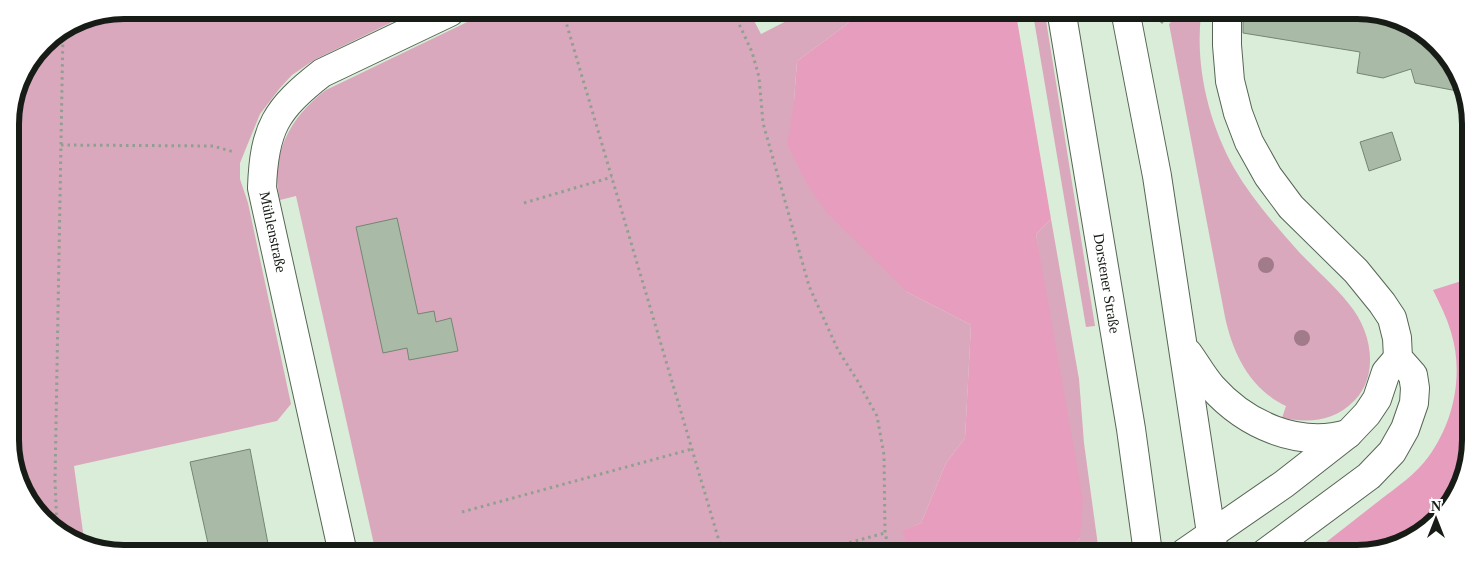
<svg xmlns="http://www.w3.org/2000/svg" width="1481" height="564" font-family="'Times New Roman',serif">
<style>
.green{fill:#daa8bd}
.forest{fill:#e79dbd}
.building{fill:#a9bba7;stroke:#748673}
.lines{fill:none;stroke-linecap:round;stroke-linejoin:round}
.minor-casing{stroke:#556654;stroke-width:30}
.primary-casing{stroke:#556654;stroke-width:30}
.path{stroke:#919f90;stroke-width:3;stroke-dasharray:2.5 4;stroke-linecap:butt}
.minor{stroke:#fff;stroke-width:28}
.primary{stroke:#fff;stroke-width:28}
.tree{fill:#a17b8a}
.labels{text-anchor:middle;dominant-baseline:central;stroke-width:4.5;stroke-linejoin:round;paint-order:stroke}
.street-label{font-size:15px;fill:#171d16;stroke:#fff}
.rim{fill:none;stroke:#171d16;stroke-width:6}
</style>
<rect width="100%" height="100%" fill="#daedd8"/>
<g class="green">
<path d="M 124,10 L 415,11 L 314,60 L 292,75 L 280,88 L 260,114 L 240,163 L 240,179 L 248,203 L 291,404 L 277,421 L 74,466 L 85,547 L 38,515 L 12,462 L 10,116 L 22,74 L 49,38 L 81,19 Z"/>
<path d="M 488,12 L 750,13 L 761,34 L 802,13 L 856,14 L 846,25 L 797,61 L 794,101 L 907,292 L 971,325 L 965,438 L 946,463 L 921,523 L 903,530 L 909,552 L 375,549 L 296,196 L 280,200 C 269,155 291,116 326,90 Z"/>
<path d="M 1033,14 L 1045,14 L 1095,326 L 1086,327 Z"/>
<path d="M 1178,15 L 1201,15 C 1195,67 1209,123 1234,168 C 1252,199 1276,226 1299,252 C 1315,269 1334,285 1349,304 C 1371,330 1380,373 1355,400 C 1334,422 1309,423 1282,418 L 1286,406 C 1250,389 1233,354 1225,317 L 1169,24 Z"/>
<path d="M 1051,219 L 1079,379 L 1084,443 L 1099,553 L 1067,552 L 1080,538 L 1036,234 Z"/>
</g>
<g class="forest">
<path d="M 856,14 L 1016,14 L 1051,219 L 1036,234 L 1083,499 L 1080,538 L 1067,552 L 909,552 L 902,530 L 921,523 L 946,463 L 965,438 L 971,325 L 907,292 L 827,213 L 808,186 L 787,144 L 794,101 L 797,61 L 846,25 Z"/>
<path d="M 1468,279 L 1465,477 L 1426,531 L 1364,554 L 1311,554 C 1334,536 1357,518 1380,500 C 1397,487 1416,474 1429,456 C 1454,421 1464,374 1451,332 C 1447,318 1440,304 1433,290 Z"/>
</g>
<g class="building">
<path d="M 1243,15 L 1394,16 L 1447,54 L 1463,92 L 1415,83 L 1411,69 L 1383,78 L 1357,73 L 1360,52 L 1243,33 Z"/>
<path d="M 1392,132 L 1401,160 L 1369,171 L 1360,142 Z"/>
<path d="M 397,218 L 418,314 L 434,311 L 436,322 L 451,318 L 458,351 L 409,360 L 407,348 L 383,353 L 356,227 Z"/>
<path d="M 250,449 L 269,549 L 209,548 L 190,462 Z"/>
</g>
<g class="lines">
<defs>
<g id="minor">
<path d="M 1227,15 L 1227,45 L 1230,81 L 1238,113 L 1249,142 L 1268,176 L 1291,207 L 1356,271 L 1382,303 L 1392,318 L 1397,338 L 1398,358 L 1413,375 L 1415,388 L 1414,403 L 1405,429 L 1392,452 L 1369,476 L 1265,553"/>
<path d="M 342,549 L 262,188 C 264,128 276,109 322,73 L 450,12"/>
<path d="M 1184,553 L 1284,484 L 1348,434 L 1367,414 L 1377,399 L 1386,372 L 1398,358"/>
</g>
<g id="primary">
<path id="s1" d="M 1062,15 L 1131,429 L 1148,553"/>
<path d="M 1126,15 L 1157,176 L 1214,553"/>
<path d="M 1188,353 C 1196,364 1203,377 1212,387 C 1246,425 1298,448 1348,434"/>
</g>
</defs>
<use href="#minor" class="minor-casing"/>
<use href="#primary" class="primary-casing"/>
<g class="path">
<path d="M 563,12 L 722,551"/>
<path d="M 734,13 L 752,52 L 759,77 L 763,123 L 809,286 L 838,350 L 857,380 L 877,416 L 884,455 L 885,533 L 890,552"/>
<path d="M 1161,23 L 1167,15"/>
<path d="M 61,145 L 213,146 L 234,152"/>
<path d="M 524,203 L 612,177"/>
<path d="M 462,512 L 692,449"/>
<path d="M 57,528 L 55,481 L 63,30"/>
<path d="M 818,551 L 885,533"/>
</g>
<use href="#minor" class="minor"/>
<use href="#primary" class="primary"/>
</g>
<g class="tree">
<circle cx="1266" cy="265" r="8"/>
<circle cx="1302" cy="338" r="8"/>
</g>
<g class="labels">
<g class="street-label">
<text transform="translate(273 232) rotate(78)">Mühlenstraße</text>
<text stroke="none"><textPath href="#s1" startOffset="272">Dorstener Straße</textPath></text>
</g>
</g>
<path d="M0 0H1481V564H0ZM124 19H1357A105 105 0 0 1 1462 124V440A105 105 0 0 1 1357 545H124A105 105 0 0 1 19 440V124A105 105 0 0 1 124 19Z" fill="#fff" fill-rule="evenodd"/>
<path class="rim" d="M124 19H1357A105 105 0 0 1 1462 124V440A105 105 0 0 1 1357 545H124A105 105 0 0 1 19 440V124A105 105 0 0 1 124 19Z"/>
<g transform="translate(1436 519)" stroke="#ffffff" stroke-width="4" paint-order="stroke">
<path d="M0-4L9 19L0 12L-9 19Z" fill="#171d16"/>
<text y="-8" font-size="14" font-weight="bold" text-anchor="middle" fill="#171d16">N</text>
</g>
</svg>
